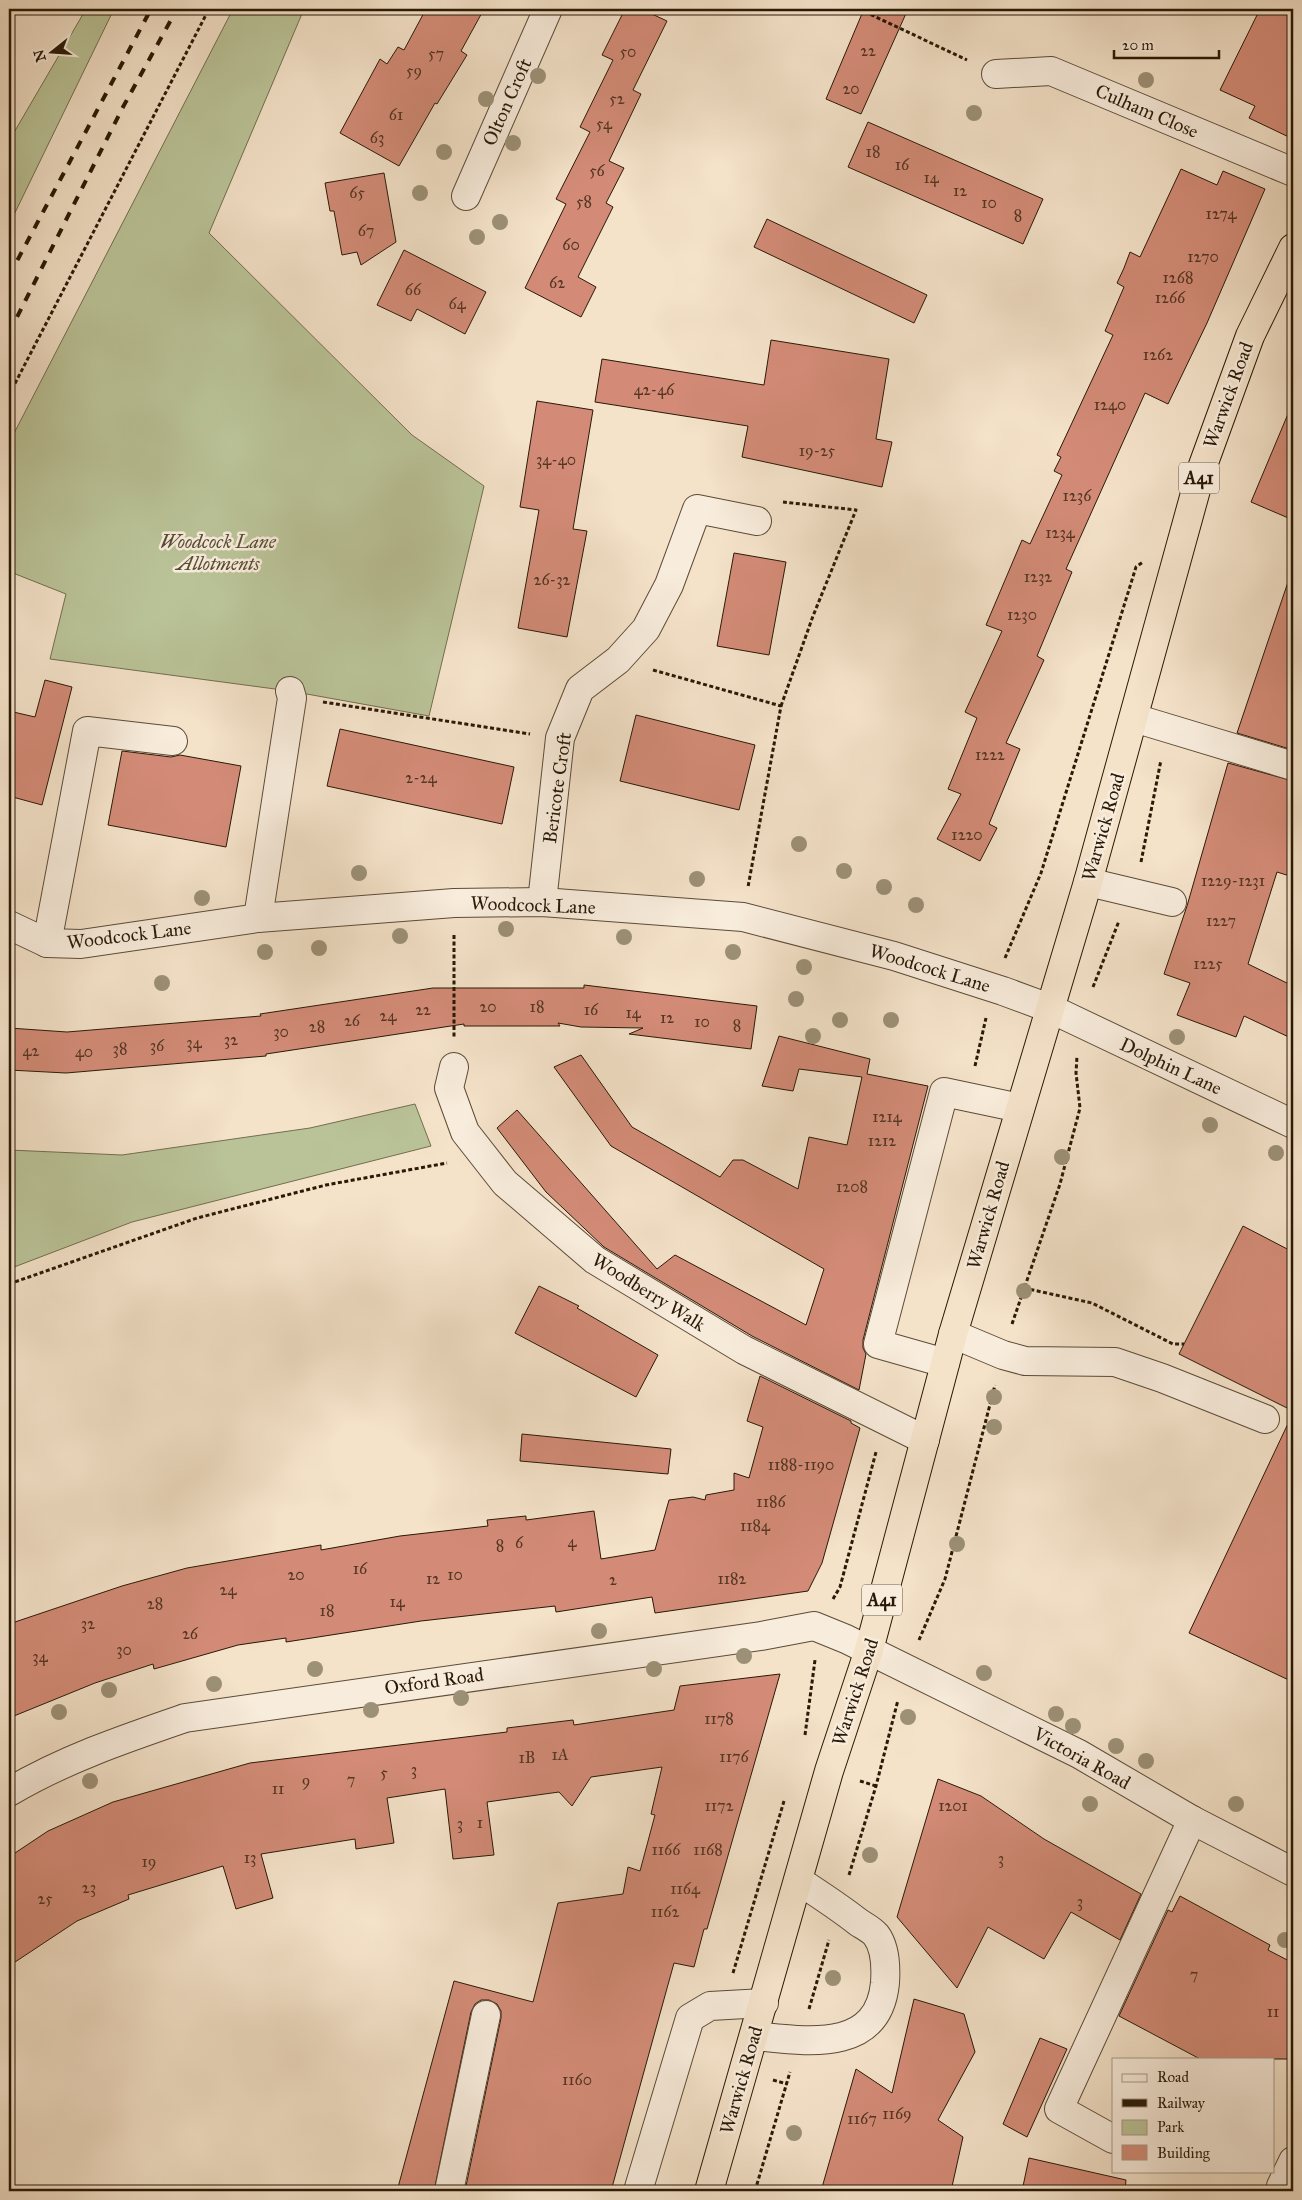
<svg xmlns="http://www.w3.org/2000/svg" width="1302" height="2200" font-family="'IM FELL Great Primer',serif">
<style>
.green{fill:#bac398;stroke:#726e4f}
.building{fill:#d38b77;stroke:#291906}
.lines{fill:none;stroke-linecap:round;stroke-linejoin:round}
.minor-casing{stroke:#5c4b37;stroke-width:30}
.highway-casing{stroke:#291906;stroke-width:30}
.path{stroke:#291906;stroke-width:3;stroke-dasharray:4 2.5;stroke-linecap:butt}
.minor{stroke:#f8ecdc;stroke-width:28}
.highway{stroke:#f4e2c9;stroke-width:28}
.rail{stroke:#291906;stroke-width:4;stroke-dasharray:9 9;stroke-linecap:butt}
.tree{fill:#9c9076}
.labels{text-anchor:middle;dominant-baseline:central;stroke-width:5;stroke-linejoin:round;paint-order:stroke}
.number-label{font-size:16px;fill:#543622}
.shield{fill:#f8ecdc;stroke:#675846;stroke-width:1}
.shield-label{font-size:18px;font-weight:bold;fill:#291906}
.street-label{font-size:19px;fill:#291906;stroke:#f8ecdc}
.park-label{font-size:19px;font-style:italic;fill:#544c32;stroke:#f8ecdc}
</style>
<rect width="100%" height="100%" fill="#f4e2c9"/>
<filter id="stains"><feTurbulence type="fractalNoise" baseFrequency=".004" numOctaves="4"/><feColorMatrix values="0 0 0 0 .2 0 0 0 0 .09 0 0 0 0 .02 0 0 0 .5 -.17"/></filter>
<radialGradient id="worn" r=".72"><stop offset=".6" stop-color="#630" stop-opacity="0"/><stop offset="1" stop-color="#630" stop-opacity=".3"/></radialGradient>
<g class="green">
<path d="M 86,9 L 114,9 L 9,225 L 9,141 Z"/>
<path d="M 233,9 L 304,9 L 209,233 L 412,435 L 484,486 L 429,716 L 290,691 L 50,659 L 66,594 L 13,573 L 9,581 L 9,443 Z"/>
<path d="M 415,1104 L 431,1146 L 132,1222 L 9,1269 L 9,1150 L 122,1155 L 310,1128 Z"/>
</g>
<g class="building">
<path d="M 426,9 L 484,9 L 461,51 L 467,55 L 437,104 L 435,103 L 399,166 L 340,133 L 380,59 L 387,64 L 398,47 L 404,50 Z"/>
<path d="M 625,9 L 641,9 L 667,21 L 633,90 L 641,94 L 609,161 L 624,168 L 606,203 L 613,207 L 578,277 L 596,287 L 581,317 L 525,288 L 566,204 L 556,199 L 590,132 L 580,127 L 613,60 L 602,55 Z"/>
<path d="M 864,9 L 908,9 L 861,114 L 826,99 Z"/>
<path d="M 1260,9 L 1293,9 L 1293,139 L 1249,118 L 1255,106 L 1220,90 Z"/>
<path d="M 868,122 L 1043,199 L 1023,244 L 848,167 Z"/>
<path d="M 1181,169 L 1217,185 L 1223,171 L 1265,189 L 1207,323 L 1168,404 L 1145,393 L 1066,569 L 1072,572 L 1037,656 L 1044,660 L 1006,743 L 1020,749 L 989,824 L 997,828 L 980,861 L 937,839 L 961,794 L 948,789 L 977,718 L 965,712 L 1002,631 L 986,625 L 1022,540 L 1030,544 L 1062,475 L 1054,471 L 1061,457 L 1057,455 L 1113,335 L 1105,331 L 1124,287 L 1117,283 L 1124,268 L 1130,252 L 1140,257 Z"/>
<path d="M 384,173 L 396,242 L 361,265 L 357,252 L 342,255 L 334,211 L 330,211 L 325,183 Z"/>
<path d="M 767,219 L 927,295 L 914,323 L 754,247 Z"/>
<path d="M 404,250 L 486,292 L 465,334 L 417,309 L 411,321 L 377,305 Z"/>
<path d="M 771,340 L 889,359 L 876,439 L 892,442 L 882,487 L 742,457 L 748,426 L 595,402 L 602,359 L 764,385 Z"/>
<path d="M 537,401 L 593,410 L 573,529 L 587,531 L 567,637 L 518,628 L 539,510 L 520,507 Z"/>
<path d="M 1293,402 L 1293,520 L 1251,502 Z"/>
<path d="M 734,553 L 786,562 L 769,655 L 717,646 Z"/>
<path d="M 1289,579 L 1293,580 L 1293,750 L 1237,733 Z"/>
<path d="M 45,680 L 72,687 L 42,805 L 9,796 L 9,711 L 35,717 Z"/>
<path d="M 636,715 L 755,745 L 739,810 L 620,781 Z"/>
<path d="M 340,729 L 514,767 L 502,824 L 327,786 Z"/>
<path d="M 122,751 L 171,757 L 180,755 L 241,766 L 226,847 L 108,825 Z"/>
<path d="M 1228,763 L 1293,781 L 1293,877 L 1277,872 L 1248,964 L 1293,986 L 1293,1039 L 1244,1016 L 1236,1037 L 1177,1015 L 1190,983 L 1164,974 L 1187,906 Z"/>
<path d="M 584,985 L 757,1006 L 751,1049 L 629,1034 L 643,1028 L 581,1027 L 558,1023 L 560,1026 L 464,1026 L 464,1024 L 266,1054 L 266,1056 L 66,1073 L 9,1070 L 9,1028 L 67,1032 L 261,1016 L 260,1014 L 433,988 L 584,988 Z"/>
<path d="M 779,1036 L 870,1059 L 867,1074 L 928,1086 L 863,1340 L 863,1348 L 866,1354 L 859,1390 L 752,1336 L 604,1247 L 546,1192 L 497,1128 L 517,1110 L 657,1269 L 675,1255 L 806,1325 L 824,1269 L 611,1146 L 554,1067 L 581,1055 L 632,1127 L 720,1177 L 733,1160 L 743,1160 L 798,1189 L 809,1137 L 847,1145 L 862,1077 L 799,1069 L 793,1091 L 762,1086 Z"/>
<path d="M 1243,1226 L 1293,1252 L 1293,1411 L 1179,1354 Z"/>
<path d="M 539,1286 L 579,1306 L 577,1308 L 658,1355 L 636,1397 L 515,1333 Z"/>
<path d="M 760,1376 L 851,1421 L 851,1423 L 860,1428 L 822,1563 L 808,1591 L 655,1613 L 652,1597 L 556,1612 L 555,1606 L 421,1621 L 286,1642 L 286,1638 L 238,1645 L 154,1669 L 153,1664 L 95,1683 L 9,1718 L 9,1624 L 122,1586 L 187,1568 L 321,1545 L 321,1550 L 400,1536 L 488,1526 L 487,1520 L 526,1516 L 526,1520 L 594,1511 L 601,1559 L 655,1550 L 669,1500 L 693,1497 L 705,1500 L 706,1495 L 734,1490 L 734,1473 L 749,1478 L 763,1427 L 747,1421 Z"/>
<path d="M 1293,1413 L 1293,1682 L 1189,1633 Z"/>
<path d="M 522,1434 L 671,1449 L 668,1474 L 520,1461 Z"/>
<path d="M 780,1674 L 707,1929 L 704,1929 L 694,1967 L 674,1963 L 611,2191 L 465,2191 L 501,2018 L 501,2011 L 497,2004 L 489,2000 L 481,2000 L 475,2004 L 471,2012 L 434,2191 L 397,2191 L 454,1981 L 533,2002 L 558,1903 L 623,1894 L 628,1867 L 640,1871 L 655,1815 L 651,1814 L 662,1767 L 591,1777 L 572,1806 L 559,1792 L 487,1802 L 494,1855 L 453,1859 L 445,1789 L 387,1798 L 394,1843 L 356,1849 L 355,1839 L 261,1854 L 273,1898 L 236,1909 L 223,1866 L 128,1895 L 129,1899 L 77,1921 L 9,1966 L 9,1857 L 48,1831 L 113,1802 L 250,1763 L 507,1732 L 507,1728 L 573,1720 L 574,1725 L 674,1710 L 680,1686 Z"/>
<path d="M 938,1779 L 981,1796 L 1044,1839 L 1141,1894 L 1120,1940 L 1071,1912 L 1044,1959 L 988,1927 L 957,1988 L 897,1917 Z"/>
<path d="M 1180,1896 L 1270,1945 L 1268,1950 L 1293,1963 L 1293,2059 L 1200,2059 L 1119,2016 L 1168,1910 L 1172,1912 Z"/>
<path d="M 914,1999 L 964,2014 L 975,2052 L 938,2120 L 963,2137 L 951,2191 L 821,2191 L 856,2069 L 892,2093 Z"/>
<path d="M 1040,2038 L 1067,2049 L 1027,2137 L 1003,2124 Z"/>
<path d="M 1029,2158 L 1126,2180 L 1125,2191 L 1022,2191 Z"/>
</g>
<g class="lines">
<defs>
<g id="minor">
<path d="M 996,74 L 1051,71 L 1293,172"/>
<path d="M 466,196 L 548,9"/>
<path d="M 1134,718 L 1293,766"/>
<path d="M 1088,882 L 1172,902"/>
<path d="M 542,902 L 560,738 L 580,689 L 618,660 L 646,629 L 669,585 L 697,509 L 757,521"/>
<path d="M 258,918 L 292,698 L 290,691"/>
<path d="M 9,925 L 47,943 L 81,944 L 258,918 L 454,903 L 542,902 L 743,917 L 894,956 L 1003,991 L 1049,1008 L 1293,1124"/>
<path d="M 47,943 L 87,731 L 173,741"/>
<path d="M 454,1067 L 449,1088 L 465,1132 L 505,1183 L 595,1260 L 744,1350 L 925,1440"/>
<path d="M 953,1334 L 1003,1355 L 1025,1361 L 1115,1362 L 1162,1378 L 1265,1419"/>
<path d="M 945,1363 L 878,1344 L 944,1092 L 1020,1108"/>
<path d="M 9,1792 C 65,1759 124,1739 185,1718 L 761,1636 L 814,1626 L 846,1639 L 1079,1754 L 1192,1820 L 1293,1872"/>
<path d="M 754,2036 C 806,2041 878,2054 885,1983 C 886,1968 886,1948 876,1935 C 872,1930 864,1926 858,1922 C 839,1907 819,1894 799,1881"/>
<path d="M 1113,2139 L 1059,2109 L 1192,1820"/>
<path d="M 449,2191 L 486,2015"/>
<path d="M 638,2191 L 690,2018 L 710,2006 L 764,2003"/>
<path d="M 1291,2191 L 1281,2186 L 1293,2161"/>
</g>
<path id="highway" d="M 709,2191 L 829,1771 L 869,1650 L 953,1334 L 1088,882 L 1202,468 L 1250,336 L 1293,248"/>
</defs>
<use href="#minor" class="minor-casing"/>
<use href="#highway" class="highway-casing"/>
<g class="path">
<path d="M 859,9 L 967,60"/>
<path d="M 9,395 L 209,9"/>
<path d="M 653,670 L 781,706 L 748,887"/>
<path d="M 323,702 L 530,734"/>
<path d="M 781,706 L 813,616 L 856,510 L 783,502"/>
<path d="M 1141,862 L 1161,760"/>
<path d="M 454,935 L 454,1037"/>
<path d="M 1005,958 L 1041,873 L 1136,567 L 1143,562"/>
<path d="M 1093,987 L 1119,921"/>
<path d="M 975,1066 L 986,1018"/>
<path d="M 9,1284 L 197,1218 L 326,1185 L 447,1163"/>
<path d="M 1024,1288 L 1092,1303 L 1173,1344 L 1184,1344"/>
<path d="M 1012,1324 L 1060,1184 L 1080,1108 L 1076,1073 L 1077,1056"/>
<path d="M 833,1599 L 840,1587 L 876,1452"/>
<path d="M 919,1640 L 945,1579 L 995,1385"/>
<path d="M 805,1735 L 815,1660"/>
<path d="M 860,1781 L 876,1786"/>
<path d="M 849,1875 L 876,1786 L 898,1700"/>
<path d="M 733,1973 L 784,1801"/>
<path d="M 809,2009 L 829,1940"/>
<path d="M 773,2080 L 787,2084"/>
<path d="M 755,2191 L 790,2072"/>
</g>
<use href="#minor" class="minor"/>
<use href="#highway" class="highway"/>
<g class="rail">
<path d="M 9,276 L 151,9"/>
<path d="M 9,333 L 123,107 L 177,9"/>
</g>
</g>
<g class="tree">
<circle cx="538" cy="76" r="8"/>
<circle cx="1146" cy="80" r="8"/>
<circle cx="486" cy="99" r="8"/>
<circle cx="974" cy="113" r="8"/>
<circle cx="513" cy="143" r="8"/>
<circle cx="444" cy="152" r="8"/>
<circle cx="420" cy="193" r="8"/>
<circle cx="500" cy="222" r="8"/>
<circle cx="477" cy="237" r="8"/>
<circle cx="799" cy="844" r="8"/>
<circle cx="844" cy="871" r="8"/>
<circle cx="359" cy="873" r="8"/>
<circle cx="697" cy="879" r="8"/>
<circle cx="884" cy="887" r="8"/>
<circle cx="202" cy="898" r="8"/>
<circle cx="916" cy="905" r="8"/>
<circle cx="506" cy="929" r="8"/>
<circle cx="400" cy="936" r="8"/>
<circle cx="624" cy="937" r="8"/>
<circle cx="319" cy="948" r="8"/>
<circle cx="265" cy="952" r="8"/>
<circle cx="733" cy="952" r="8"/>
<circle cx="804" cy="967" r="8"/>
<circle cx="162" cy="983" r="8"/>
<circle cx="796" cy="999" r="8"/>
<circle cx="840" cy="1020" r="8"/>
<circle cx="891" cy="1020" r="8"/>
<circle cx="813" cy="1036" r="8"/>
<circle cx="1177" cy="1037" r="8"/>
<circle cx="1210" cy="1125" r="8"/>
<circle cx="1276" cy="1153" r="8"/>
<circle cx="1062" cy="1157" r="8"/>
<circle cx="1024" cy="1291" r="8"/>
<circle cx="994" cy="1397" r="8"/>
<circle cx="994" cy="1427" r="8"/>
<circle cx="957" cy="1544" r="8"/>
<circle cx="599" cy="1631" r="8"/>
<circle cx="744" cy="1656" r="8"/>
<circle cx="315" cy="1669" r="8"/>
<circle cx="654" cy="1669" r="8"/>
<circle cx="984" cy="1673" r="8"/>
<circle cx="214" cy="1684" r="8"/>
<circle cx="109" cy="1690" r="8"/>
<circle cx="461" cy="1698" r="8"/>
<circle cx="371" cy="1710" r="8"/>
<circle cx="59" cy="1712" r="8"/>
<circle cx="1056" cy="1714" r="8"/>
<circle cx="908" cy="1717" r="8"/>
<circle cx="1073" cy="1726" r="8"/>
<circle cx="1116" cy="1746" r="8"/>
<circle cx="1146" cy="1761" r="8"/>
<circle cx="90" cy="1781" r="8"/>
<circle cx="1090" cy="1804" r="8"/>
<circle cx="1236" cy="1804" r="8"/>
<circle cx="870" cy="1855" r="8"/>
<circle cx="1285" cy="1940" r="8"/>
<circle cx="833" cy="1978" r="8"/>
<circle cx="794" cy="2133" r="8"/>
</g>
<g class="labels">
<g class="number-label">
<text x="868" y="50">22</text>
<text x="628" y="51">50</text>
<text x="436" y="53">57</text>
<text x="414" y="70">59</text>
<text x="851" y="88">20</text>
<text x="617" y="98">52</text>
<text x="396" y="114">61</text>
<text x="604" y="123">54</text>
<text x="377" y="137">63</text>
<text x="873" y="151">18</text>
<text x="902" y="164">16</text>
<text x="597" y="170">56</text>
<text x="931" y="177">14</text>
<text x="960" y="190">12</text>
<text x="357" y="192">65</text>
<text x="584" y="201">58</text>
<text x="989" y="202">10</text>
<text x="1221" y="213">1274</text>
<text x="1018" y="215">8</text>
<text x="366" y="230">67</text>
<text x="571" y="244">60</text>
<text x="1203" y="256">1270</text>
<text x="1178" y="277">1268</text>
<text x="557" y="282">62</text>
<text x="413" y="289">66</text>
<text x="1170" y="297">1266</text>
<text x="457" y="303">64</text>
<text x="1158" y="354">1262</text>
<text x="654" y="389">42-46</text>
<text x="1110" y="404">1240</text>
<text x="817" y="450">19-25</text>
<text x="556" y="459">34-40</text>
<text x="1077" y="495">1236</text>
<text x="1060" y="532">1234</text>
<text x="1038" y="576">1232</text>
<text x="552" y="579">26-32</text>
<text x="1022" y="614">1230</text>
<text x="990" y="754">1222</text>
<text x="421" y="777">2-24</text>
<text x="967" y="834">1220</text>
<text x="1233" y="880">1229-1231</text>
<text x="1221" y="920">1227</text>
<text x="1208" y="963">1225</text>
<text x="488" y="1006">20</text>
<text x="537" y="1006">18</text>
<text x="423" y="1009">22</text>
<text x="591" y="1009">16</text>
<text x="633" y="1012">14</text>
<text x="388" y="1015">24</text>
<text x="667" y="1017">12</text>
<text x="352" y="1020">26</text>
<text x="702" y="1021">10</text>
<text x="737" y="1025">8</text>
<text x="317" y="1026">28</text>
<text x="281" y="1031">30</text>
<text x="231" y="1039">32</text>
<text x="194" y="1042">34</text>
<text x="157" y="1045">36</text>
<text x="120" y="1048">38</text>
<text x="31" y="1050">42</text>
<text x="84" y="1051">40</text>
<text x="887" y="1116">1214</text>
<text x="882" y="1140">1212</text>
<text x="852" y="1186">1208</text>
<text x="801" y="1464">1188-1190</text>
<text x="771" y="1501">1186</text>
<text x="755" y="1525">1184</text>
<text x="572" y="1541">4</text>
<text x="519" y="1542">6</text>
<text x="500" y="1545">8</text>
<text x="360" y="1568">16</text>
<text x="296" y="1574">20</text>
<text x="455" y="1574">10</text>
<text x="433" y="1578">12</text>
<text x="732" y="1578">1182</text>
<text x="613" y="1579">2</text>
<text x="228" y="1589">24</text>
<text x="397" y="1601">14</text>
<text x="155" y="1603">28</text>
<text x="327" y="1610">18</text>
<text x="88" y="1623">32</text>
<text x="190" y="1633">26</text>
<text x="124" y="1649">30</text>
<text x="40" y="1656">34</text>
<text x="719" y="1718">1178</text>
<text x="560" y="1754">1A</text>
<text x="734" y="1756">1176</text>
<text x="527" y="1757">1B</text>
<text x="414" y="1769">3</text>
<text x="384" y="1772">5</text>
<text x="351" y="1779">7</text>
<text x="306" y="1780">9</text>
<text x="278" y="1788">11</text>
<text x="719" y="1805">1172</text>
<text x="953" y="1805">1201</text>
<text x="480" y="1822">1</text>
<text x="460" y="1823">3</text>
<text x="666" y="1849">1166</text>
<text x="708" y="1849">1168</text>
<text x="250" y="1857">13</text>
<text x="1001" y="1858">3</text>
<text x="149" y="1861">19</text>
<text x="89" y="1887">23</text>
<text x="685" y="1888">1164</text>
<text x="45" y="1898">25</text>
<text x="1080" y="1901">3</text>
<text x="665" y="1911">1162</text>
<text x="1194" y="1974">7</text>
<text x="1273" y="2011">11</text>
<text x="577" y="2079">1160</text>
<text x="897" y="2113">1169</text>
<text x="862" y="2118">1167</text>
</g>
<g class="shield">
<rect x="1179" y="462.5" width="40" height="31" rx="4"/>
<rect x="862" y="1584.5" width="40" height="31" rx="4"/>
</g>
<g class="shield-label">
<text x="1199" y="478">A41</text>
<text x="882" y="1600">A41</text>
</g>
<g class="street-label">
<text transform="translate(507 102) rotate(-66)">Olton Croft</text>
<text transform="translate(1147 111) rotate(23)">Culham Close</text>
<text transform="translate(1228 395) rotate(-70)">Warwick Road</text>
<text transform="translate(557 788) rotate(-82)">Bericote Croft</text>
<text transform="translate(1103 827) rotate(-74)">Warwick Road</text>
<text transform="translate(533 905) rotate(2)">Woodcock Lane</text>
<text transform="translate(129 935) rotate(-7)">Woodcock Lane</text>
<text transform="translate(930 968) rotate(17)">Woodcock Lane</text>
<text transform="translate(1171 1066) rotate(25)">Dolphin Lane</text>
<text transform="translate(988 1215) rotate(-74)">Warwick Road</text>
<text transform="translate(649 1292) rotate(32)">Woodberry Walk</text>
<text transform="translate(434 1681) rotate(-8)">Oxford Road</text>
<text transform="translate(855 1692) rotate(-72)">Warwick Road</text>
<text transform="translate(1082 1758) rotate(29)">Victoria Road</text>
<text transform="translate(741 2080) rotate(-74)">Warwick Road</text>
</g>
<g class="park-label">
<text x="218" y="541">Woodcock Lane<tspan x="218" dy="22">Allotments</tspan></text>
</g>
</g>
<rect width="1302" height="2200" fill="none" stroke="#f4e2c9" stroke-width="30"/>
<rect x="10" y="10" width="1282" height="2180" fill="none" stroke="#291906" stroke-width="2.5"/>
<rect x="15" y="15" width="1272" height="2170" fill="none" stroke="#291906"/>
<rect x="1112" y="2058" width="162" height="115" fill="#f8ecdc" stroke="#a59886"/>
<rect x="1122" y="2074" width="25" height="8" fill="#f8ecdc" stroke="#a59886"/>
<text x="1157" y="2082" font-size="15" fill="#291906">Road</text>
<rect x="1122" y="2099" width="25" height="8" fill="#291906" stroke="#a59886"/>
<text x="1157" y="2108" font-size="15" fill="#291906">Railway</text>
<rect x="1122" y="2120" width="25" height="15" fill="#bac398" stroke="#a59886"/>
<text x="1157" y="2132" font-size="15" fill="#291906">Park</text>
<rect x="1122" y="2145" width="25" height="15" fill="#d38b77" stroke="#a59886"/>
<text x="1157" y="2158" font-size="15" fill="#291906">Building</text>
<g transform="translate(52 52) rotate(253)" stroke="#f8ecdc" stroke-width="4" paint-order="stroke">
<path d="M0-4L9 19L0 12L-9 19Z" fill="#291906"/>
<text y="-8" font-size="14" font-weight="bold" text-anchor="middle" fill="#291906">N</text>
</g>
<path d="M1114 50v8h105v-8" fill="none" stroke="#291906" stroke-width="2.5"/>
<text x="1122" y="50" font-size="15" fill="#291906" stroke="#f8ecdc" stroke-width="4" paint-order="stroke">20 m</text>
<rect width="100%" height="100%" filter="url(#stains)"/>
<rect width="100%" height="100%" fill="url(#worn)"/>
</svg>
